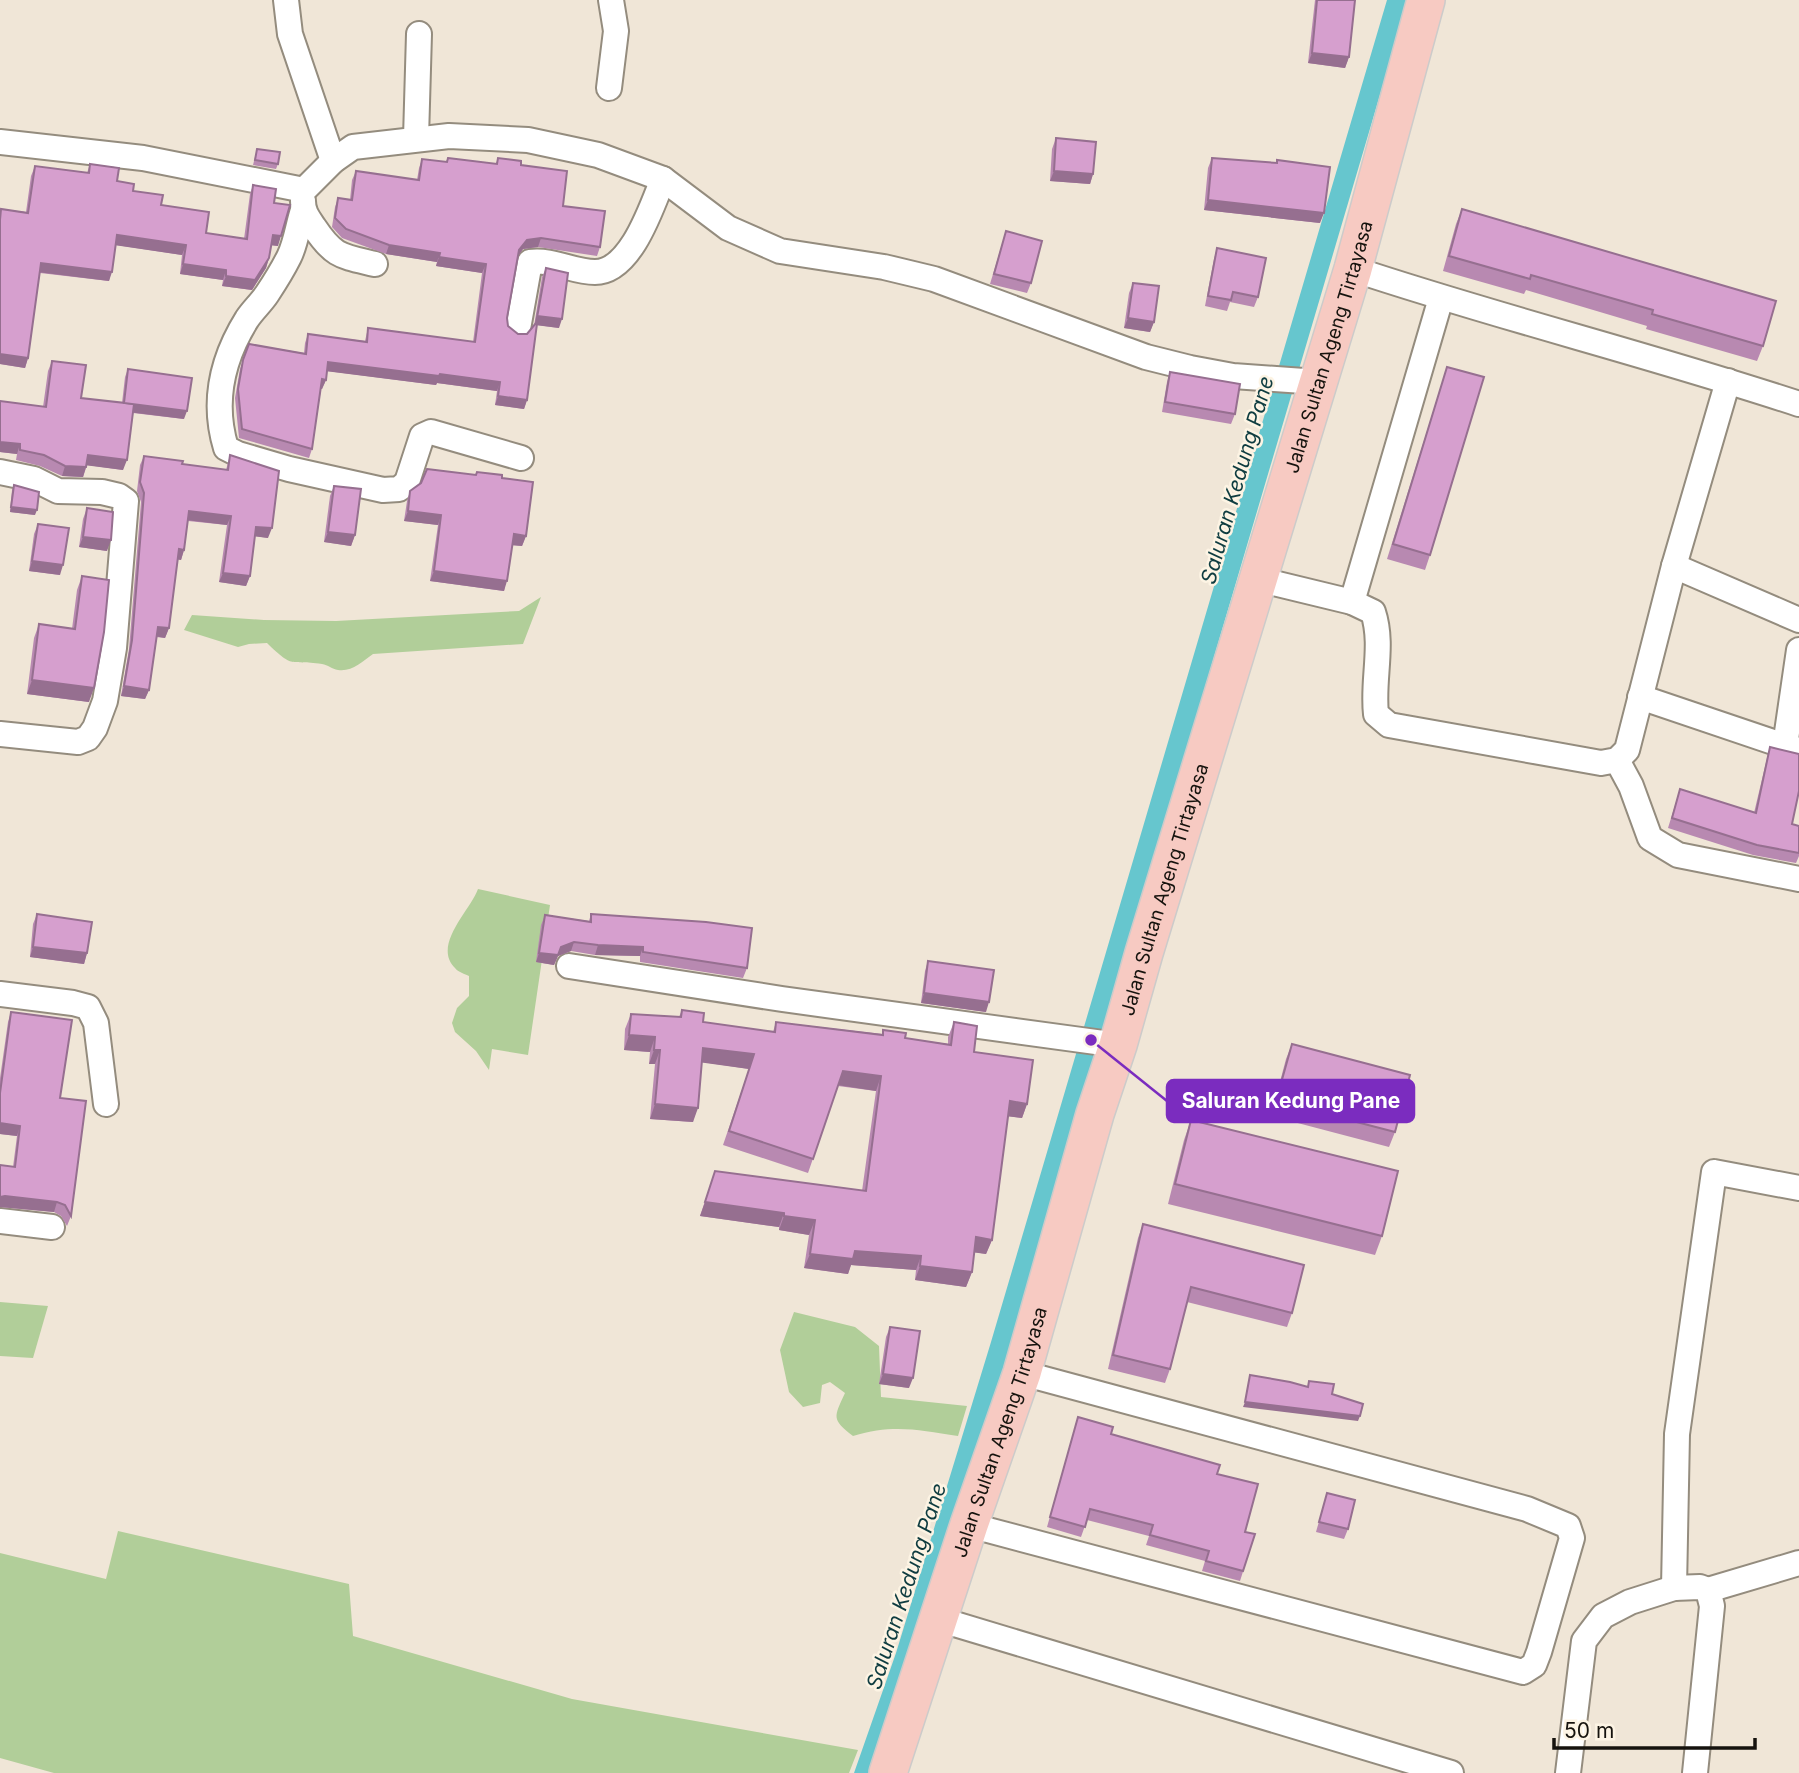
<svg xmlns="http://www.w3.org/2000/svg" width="1799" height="1773" font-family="Inter,sans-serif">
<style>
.green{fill:#b1ce99}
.water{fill:#66c6ce}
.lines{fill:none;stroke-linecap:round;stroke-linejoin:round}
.street-casing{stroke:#948c7e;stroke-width:28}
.primary-casing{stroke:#cccbca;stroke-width:40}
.street{stroke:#fff;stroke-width:24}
.primary{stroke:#f7cac2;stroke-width:37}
.wall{fill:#b889b1}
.shaded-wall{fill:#966f90}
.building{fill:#d69fce;stroke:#966f90;stroke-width:2}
.labels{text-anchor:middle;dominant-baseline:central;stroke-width:5;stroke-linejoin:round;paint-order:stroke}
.street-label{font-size:19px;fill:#16130e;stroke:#fdf4e4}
.water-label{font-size:21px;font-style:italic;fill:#0e3c40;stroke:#fdf4e4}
.leader{fill:none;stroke:#7b2cbf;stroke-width:2.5}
.callout-dot{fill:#7b2cbf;stroke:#fdf4e4;stroke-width:2.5}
.callout{fill:#7b2cbf;stroke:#7b2cbf;stroke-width:2.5}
.callout-label{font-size:21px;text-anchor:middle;font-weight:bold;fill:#fff}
</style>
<rect width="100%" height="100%" fill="#f0e6d7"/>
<g class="green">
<path d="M 541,597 L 523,644 L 373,654 C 362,662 352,672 338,670 C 332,669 328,665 322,664 C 288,659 295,670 267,643 L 249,644 L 238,647 L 184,630 L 192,615 L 264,620 L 336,621 L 519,611 Z"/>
<path d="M 478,889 L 550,905 L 528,1055 L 492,1049 L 489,1070 L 476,1051 L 455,1032 L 452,1023 L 457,1008 L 469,996 L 469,976 C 465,974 458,972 455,968 C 432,945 470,911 478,889 Z"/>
<path d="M 0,1302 L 48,1306 L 33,1358 L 0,1356 Z"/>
<path d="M 794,1312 L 855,1327 L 879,1346 L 881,1397 L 967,1406 L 958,1436 C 918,1430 893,1424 853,1436 C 831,1419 834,1417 845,1393 L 830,1382 L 822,1385 L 820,1403 L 803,1407 L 789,1392 L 780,1350 Z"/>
<path d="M 118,1531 L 349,1584 L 353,1636 L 572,1699 L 858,1750 L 849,1773 L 54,1773 L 0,1758 L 0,1553 L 106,1579 Z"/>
</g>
<path class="water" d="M 1387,0 L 1408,0 L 1010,1348 L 915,1659 L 875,1773 L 854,1773 L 896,1653 L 991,1342 Z"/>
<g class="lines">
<defs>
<g id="street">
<path d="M 286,0 L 290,34 L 333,161"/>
<path d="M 609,88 L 616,31 L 611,0"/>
<path d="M 416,138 L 419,34"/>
<path d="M 0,142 L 143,158 L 304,190 L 333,161 L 353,147 L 449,136 L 528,140 L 598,155 L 663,179 L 728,228 L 780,251 L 884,267 L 934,279 L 1146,357 L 1190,368 L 1233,376 L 1318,382"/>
<path d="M 303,201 C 303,212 308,218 314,227 C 334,257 341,256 375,264"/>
<path d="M 303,210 C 298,225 296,243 289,257 C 283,269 275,282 267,294 C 261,303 253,310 247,319 C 222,359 212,402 226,448 L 238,454 L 289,469 L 383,490 L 399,489 L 407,482 L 422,436 L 431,432 L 521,458"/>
<path d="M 1353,269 C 1500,318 1651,355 1799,404"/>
<path d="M 518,329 L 530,262 C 553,259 573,272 595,272 C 631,272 652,206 663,179"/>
<path d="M 0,472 L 34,479 L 58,491 L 102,492 L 119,496 L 126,501 L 114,648 L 105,701 L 95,728 L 88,738 L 78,742 L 0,734"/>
<path d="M 1674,566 L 1799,620"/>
<path d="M 1257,579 L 1352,602 L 1373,612 C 1384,645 1372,680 1376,714 L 1389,725 L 1601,763 L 1617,760 L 1627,750 L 1674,566 L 1728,381"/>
<path d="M 1352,602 L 1441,298"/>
<path d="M 1640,697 L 1785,746"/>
<path d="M 1799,750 L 1785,746 L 1799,650"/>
<path d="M 1617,760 L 1631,786 L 1650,838 L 1678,855 L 1799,879"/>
<path d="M 569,966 L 782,999 L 1118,1045"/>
<path d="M 0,994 L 73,1003 L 88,1007 L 96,1023 L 106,1104"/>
<path d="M 0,1221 L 52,1227"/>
<path d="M 969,1525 L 1523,1672 L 1534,1665 L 1539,1652 L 1572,1538 L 1568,1526 L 1527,1509 L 1022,1373"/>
<path d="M 1674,1588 L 1677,1434 L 1714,1172 L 1799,1188"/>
<path d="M 1708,1590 L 1799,1563"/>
<path d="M 938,1619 L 1451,1773"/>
<path d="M 1568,1773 L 1584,1641 L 1603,1616 L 1630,1602 L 1674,1588 L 1700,1587 L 1708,1590 L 1712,1606 L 1695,1773"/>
</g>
<g id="primary">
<path id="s1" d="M 888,1773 L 969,1525 L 1022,1373 L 1095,1114 L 1118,1045 L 1144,953 L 1353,269 L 1426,0"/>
</g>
</defs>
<use href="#street" class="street-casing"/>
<use href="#primary" class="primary-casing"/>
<use href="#street" class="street"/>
<use href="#primary" class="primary"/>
</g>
<g class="wall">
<path d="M 1315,0 L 1355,0 L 1349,57 L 1345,68 L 1308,63 Z"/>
<path d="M 1056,138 L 1093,174 L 1090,184 L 1050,181 L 1052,149 Z"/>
<path d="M 257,149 L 278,164 L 276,169 L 253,165 Z"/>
<path d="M 448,158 L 496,164 L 498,158 L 521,165 L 563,206 L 600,247 L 597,256 L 538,247 L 523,249 L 518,256 L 507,318 L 508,326 L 518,334 L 527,334 L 534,326 L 542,277 L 546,268 L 559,328 L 537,325 L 527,400 L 524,409 L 495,405 L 497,391 L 437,383 L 436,385 L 327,371 L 326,380 L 322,389 L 321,389 L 312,449 L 309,458 L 239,438 L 235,398 L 240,369 L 249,344 L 304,353 L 305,343 L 308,334 L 365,341 L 368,328 L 473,342 L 482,273 L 436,266 L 437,262 L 386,254 L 342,238 L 332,227 L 335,207 L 338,198 L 350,200 L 352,180 L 356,171 L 417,180 L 419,168 L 422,159 L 446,162 Z"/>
<path d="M 1212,158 L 1276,163 L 1277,160 L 1320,223 L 1204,210 L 1208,168 Z"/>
<path d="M 90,164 L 133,191 L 161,205 L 206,233 L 244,239 L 250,194 L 253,185 L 274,203 L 278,246 L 271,245 L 269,258 L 266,268 L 252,290 L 222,286 L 223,280 L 180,274 L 182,255 L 116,245 L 109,281 L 40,273 L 28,358 L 25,368 L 0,364 L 0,213 L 1,209 L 26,212 L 31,176 L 35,166 L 87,173 Z"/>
<path d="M 1462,209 L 1763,346 L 1757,361 L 1646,329 L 1647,326 L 1526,290 L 1524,294 L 1443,271 L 1456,224 Z"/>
<path d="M 1006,231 L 1031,283 L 1027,293 L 990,284 Z"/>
<path d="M 1217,248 L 1258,297 L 1254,307 L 1230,302 L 1227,311 L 1205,306 L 1214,259 Z"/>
<path d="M 1133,283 L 1154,322 L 1150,332 L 1124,328 L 1129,293 Z"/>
<path d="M 52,361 L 81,398 L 122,403 L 125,377 L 128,369 L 184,419 L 133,413 L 123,470 L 87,465 L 83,477 L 62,476 L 40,466 L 16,460 L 17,454 L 0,452 L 43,407 L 48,371 Z"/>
<path d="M 1447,367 L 1430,555 L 1425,570 L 1387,559 Z"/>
<path d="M 1170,372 L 1235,414 L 1231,424 L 1162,412 L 1167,382 Z"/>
<path d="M 230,455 L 268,538 L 255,536 L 250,576 L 246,586 L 219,582 L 227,525 L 188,521 L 184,550 L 181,560 L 177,559 L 169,628 L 165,638 L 156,637 L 149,690 L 145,699 L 121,696 L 129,649 L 141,502 L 137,491 L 140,465 L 144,456 L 182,464 L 226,470 Z"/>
<path d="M 477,472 L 502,478 L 526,536 L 522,546 L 512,545 L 504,591 L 430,581 L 438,525 L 404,521 L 407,501 L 410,491 L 475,475 Z"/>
<path d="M 14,485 L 35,515 L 10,512 L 12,490 Z"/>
<path d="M 334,486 L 355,535 L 351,546 L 324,542 L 330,496 Z"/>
<path d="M 87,508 L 107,551 L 79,547 L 83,519 Z"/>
<path d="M 38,524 L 60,575 L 29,571 L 34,534 Z"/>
<path d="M 82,576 L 89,702 L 27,694 L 34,638 L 39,624 L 72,629 L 77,590 Z"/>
<path d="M 1770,747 L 1792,824 L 1799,826 L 1799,856 L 1796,863 L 1753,855 L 1668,828 L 1680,789 L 1754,813 L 1767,758 Z"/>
<path d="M 37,914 L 87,953 L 84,964 L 30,957 L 33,924 Z"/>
<path d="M 591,914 L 747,968 L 743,978 L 640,962 L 640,956 L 595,955 L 571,951 L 558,956 L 554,965 L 536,962 L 541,925 L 545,915 L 589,921 Z"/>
<path d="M 928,961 L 986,1012 L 921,1003 L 925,971 Z"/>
<path d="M 682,1010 L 703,1022 L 773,1032 L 776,1022 L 882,1034 L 883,1030 L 905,1038 L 948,1044 L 948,1037 L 954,1022 L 974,1052 L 1027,1104 L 1022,1118 L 1008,1116 L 992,1240 L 986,1254 L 974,1252 L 972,1272 L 966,1287 L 915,1280 L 916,1270 L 851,1265 L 848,1274 L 804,1268 L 809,1235 L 779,1230 L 779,1227 L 700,1216 L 715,1171 L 862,1191 L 876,1091 L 838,1086 L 808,1173 L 723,1145 L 749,1069 L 702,1062 L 693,1122 L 650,1119 L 655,1064 L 649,1064 L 650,1052 L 624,1050 L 625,1029 L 631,1014 L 679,1017 Z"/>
<path d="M 11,1012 L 60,1098 L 71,1216 L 67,1226 L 61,1216 L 54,1212 L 0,1207 L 0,1165 L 13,1167 L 17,1136 L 0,1134 L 0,1078 L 8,1022 Z"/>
<path d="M 1292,1044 L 1395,1132 L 1389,1147 L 1271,1116 L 1286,1059 Z"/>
<path d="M 1191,1120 L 1382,1236 L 1375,1255 L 1168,1204 L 1184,1140 Z"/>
<path d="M 1143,1224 L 1292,1313 L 1287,1327 L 1187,1302 L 1170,1369 L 1165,1383 L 1108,1369 L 1138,1238 Z"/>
<path d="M 890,1327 L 909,1388 L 879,1384 L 886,1337 Z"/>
<path d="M 1078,1417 L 1111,1434 L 1217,1474 L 1245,1532 L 1255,1534 L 1240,1581 L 1202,1571 L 1205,1561 L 1146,1545 L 1149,1536 L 1087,1520 L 1081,1537 L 1047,1527 Z"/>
<path d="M 1327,1493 L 1348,1529 L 1344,1539 L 1316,1532 Z"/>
</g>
<g class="shaded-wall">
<path d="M 1312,53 L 1349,57 L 1345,68 L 1308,63 Z"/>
<path d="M 1054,171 L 1093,174 L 1090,184 L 1050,181 Z"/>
<path d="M 1208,200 L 1324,213 L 1320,223 L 1204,210 Z"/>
<path d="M 117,235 L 186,245 L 182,255 L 114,245 Z"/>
<path d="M 273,235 L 281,236 L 278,246 L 269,245 Z"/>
<path d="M 541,238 L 538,247 L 523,249 L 516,259 L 519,250 L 527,240 Z"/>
<path d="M 389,245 L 440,253 L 437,262 L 386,254 Z"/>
<path d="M 439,257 L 486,264 L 482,273 L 436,266 Z"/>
<path d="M 269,258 L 266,268 L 252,290 L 222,286 L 226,276 Z"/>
<path d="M 41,263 L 112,272 L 109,281 L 37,272 Z"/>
<path d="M 183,264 L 226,270 L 223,280 L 180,274 Z"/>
<path d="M 538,316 L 562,319 L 559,328 L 535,325 Z"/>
<path d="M 1128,318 L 1154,322 L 1150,332 L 1124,328 Z"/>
<path d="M 0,354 L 28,358 L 25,368 L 0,364 Z"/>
<path d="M 328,362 L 440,374 L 500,382 L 497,391 L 437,383 L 436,385 L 325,371 Z"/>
<path d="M 322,379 L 326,380 L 322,389 L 319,388 Z"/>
<path d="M 498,396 L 527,400 L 524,409 L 495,405 Z"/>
<path d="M 124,403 L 187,411 L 184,419 L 120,411 Z"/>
<path d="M 0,442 L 20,444 L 17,454 L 0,452 Z"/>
<path d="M 88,455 L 127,460 L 123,470 L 84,465 Z"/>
<path d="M 65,466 L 86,467 L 83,477 L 62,476 Z"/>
<path d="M 11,507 L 37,510 L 35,515 L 10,512 Z"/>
<path d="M 189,511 L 231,516 L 227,525 L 186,520 Z"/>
<path d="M 408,511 L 441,515 L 438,525 L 404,521 Z"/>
<path d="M 256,527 L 272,528 L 268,538 L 253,536 Z"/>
<path d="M 328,532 L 355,535 L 351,546 L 324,542 Z"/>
<path d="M 514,534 L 526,536 L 522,546 L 510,545 Z"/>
<path d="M 83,537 L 111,540 L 107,551 L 79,547 Z"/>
<path d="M 179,549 L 184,550 L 181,560 L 175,559 Z"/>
<path d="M 32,561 L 63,565 L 60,575 L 29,571 Z"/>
<path d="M 434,571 L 507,581 L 504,591 L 430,581 Z"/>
<path d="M 223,573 L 250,576 L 246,586 L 219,582 Z"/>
<path d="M 158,627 L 169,628 L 165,638 L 154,636 Z"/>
<path d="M 32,680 L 94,688 L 89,702 L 27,694 Z"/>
<path d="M 124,686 L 149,690 L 145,699 L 121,696 Z"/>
<path d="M 574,942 L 571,951 L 558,956 L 554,965 L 536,962 L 539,953 Z"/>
<path d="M 598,945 L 643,947 L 640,956 L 595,955 Z"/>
<path d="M 33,947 L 87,953 L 84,964 L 30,957 Z"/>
<path d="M 924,993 L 989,1002 L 986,1012 L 921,1003 Z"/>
<path d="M 629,1035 L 655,1037 L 650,1052 L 624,1050 Z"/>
<path d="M 703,1048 L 754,1054 L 749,1069 L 698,1062 Z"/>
<path d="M 654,1050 L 660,1050 L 655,1064 L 649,1064 Z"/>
<path d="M 843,1071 L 881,1076 L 876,1091 L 837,1085 Z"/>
<path d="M 1010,1101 L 1027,1104 L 1022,1118 L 1005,1116 Z"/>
<path d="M 655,1104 L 698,1108 L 693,1122 L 650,1119 Z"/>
<path d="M 0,1123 L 20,1126 L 17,1136 L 0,1134 Z"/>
<path d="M 5,1196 L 57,1202 L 54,1212 L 0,1207 L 0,1197 Z"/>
<path d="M 705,1202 L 784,1213 L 779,1227 L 700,1216 Z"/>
<path d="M 784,1216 L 815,1220 L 809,1235 L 779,1230 Z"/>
<path d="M 976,1237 L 992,1240 L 986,1254 L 971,1252 Z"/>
<path d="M 855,1251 L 921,1256 L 916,1270 L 851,1265 L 848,1274 L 804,1268 L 810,1254 Z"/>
<path d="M 920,1266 L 972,1272 L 966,1287 L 915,1280 Z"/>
<path d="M 883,1374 L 913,1378 L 909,1388 L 879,1384 Z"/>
<path d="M 1245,1402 L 1360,1416 L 1358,1421 L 1243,1407 Z"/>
</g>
<g class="building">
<path d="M 1317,0 L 1355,0 L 1349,57 L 1312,53 Z"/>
<path d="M 1056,138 L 1096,142 L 1093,174 L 1054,171 Z"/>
<path d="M 257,149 L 280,152 L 278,164 L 255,160 Z"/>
<path d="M 448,158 L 497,164 L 498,158 L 521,161 L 521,165 L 567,171 L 563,206 L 605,211 L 600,247 L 541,238 L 527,240 L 519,250 L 507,318 L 508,326 L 518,334 L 527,334 L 536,323 L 546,268 L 568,273 L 562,319 L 538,316 L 527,400 L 498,396 L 500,382 L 440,374 L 439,376 L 328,362 L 326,380 L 322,379 L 312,449 L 242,429 L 238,389 L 243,360 L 249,344 L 306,354 L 308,334 L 367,342 L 368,328 L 475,342 L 486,264 L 439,257 L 440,253 L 389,245 L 346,229 L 335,218 L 338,198 L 352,200 L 356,171 L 419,180 L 422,159 L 447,162 Z"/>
<path d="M 1212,158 L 1277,163 L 1277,160 L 1330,167 L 1324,213 L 1208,200 Z"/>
<path d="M 90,164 L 119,168 L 117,181 L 134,184 L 133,191 L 163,195 L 161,205 L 209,212 L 206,233 L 247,239 L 253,185 L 276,189 L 274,203 L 290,205 L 281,236 L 273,235 L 269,258 L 255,280 L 226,276 L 226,270 L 183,264 L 186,245 L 117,235 L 112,272 L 41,263 L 28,358 L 0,354 L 0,220 L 1,209 L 28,213 L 35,166 L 89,173 Z"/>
<path d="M 1462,209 L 1776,301 L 1763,346 L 1652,314 L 1653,310 L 1531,275 L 1530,279 L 1449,256 Z"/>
<path d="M 1006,231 L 1042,241 L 1031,283 L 994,274 Z"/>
<path d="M 1217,248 L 1266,258 L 1258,297 L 1233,292 L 1231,300 L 1208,296 Z"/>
<path d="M 1133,283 L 1159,286 L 1154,322 L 1128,318 Z"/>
<path d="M 52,361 L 86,365 L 81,398 L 134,404 L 127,460 L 88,455 L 86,467 L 65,466 L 44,455 L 20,450 L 20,444 L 0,442 L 0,401 L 46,407 Z"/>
<path d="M 1447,367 L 1484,377 L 1430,555 L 1393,544 Z"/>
<path d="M 128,369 L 192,378 L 187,411 L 124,403 Z"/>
<path d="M 1170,372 L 1240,384 L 1235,414 L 1165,402 Z"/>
<path d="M 230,455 L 279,471 L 272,528 L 256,527 L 250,576 L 223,573 L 231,516 L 189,511 L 184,550 L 179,549 L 169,628 L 158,627 L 149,690 L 124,686 L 132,640 L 144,493 L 140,482 L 144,456 L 183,461 L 182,464 L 228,470 Z"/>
<path d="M 427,469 L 476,475 L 477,472 L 502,475 L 502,478 L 533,482 L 526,536 L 514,534 L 507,581 L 434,571 L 441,515 L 408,511 L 410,491 L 421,483 Z"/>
<path d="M 14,485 L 39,492 L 37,510 L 11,507 Z"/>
<path d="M 334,486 L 361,489 L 355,535 L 328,532 Z"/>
<path d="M 87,508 L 113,512 L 111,540 L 83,537 Z"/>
<path d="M 38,524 L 69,528 L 63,565 L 32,561 Z"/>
<path d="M 82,576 L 109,580 L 104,632 L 94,688 L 32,680 L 39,624 L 75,629 Z"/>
<path d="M 1770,747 L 1799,754 L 1799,791 L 1792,824 L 1799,826 L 1799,853 L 1757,845 L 1672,818 L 1680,789 L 1756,813 Z"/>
<path d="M 37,914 L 92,922 L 87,953 L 33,947 Z"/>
<path d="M 591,914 L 706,922 L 752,928 L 747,968 L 643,952 L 643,947 L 598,945 L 574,942 L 561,947 L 558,955 L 539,953 L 545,915 L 591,922 Z"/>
<path d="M 928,961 L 994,970 L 989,1002 L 924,993 Z"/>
<path d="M 682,1010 L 704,1013 L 703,1022 L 775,1032 L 776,1022 L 883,1035 L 883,1030 L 906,1033 L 905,1038 L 951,1045 L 954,1022 L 977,1026 L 974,1052 L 1033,1060 L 1027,1104 L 1010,1101 L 992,1240 L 976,1237 L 972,1272 L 920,1266 L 921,1256 L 855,1251 L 853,1259 L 810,1254 L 815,1220 L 784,1216 L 784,1213 L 705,1202 L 715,1171 L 866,1191 L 881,1076 L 843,1071 L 813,1159 L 729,1131 L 754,1054 L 703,1048 L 698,1108 L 655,1104 L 660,1050 L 654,1050 L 655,1037 L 629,1035 L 631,1014 L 681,1017 Z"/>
<path d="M 11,1012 L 72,1020 L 60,1098 L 86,1101 L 71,1216 L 65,1205 L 57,1202 L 5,1196 L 0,1197 L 0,1165 L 15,1167 L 20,1126 L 0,1123 L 0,1093 Z"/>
<path d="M 1292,1044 L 1410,1075 L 1395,1132 L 1276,1101 Z"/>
<path d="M 1191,1120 L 1398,1171 L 1382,1236 L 1175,1184 Z"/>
<path d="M 1143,1224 L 1304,1265 L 1292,1313 L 1191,1287 L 1170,1369 L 1113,1355 Z"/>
<path d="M 890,1327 L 920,1331 L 913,1378 L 883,1374 Z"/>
<path d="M 1250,1375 L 1290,1382 L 1308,1387 L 1309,1381 L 1334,1384 L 1332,1394 L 1363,1404 L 1360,1416 L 1245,1402 Z"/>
<path d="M 1078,1417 L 1113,1427 L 1111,1434 L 1220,1465 L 1217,1474 L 1258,1484 L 1245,1532 L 1255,1534 L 1243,1571 L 1206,1561 L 1209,1551 L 1150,1535 L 1153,1525 L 1090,1509 L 1085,1527 L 1050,1517 Z"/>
<path d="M 1327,1493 L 1355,1500 L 1348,1529 L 1319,1522 Z"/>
</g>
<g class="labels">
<g class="street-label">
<text stroke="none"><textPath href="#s1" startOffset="1493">Jalan Sultan Ageng Tirtayasa</textPath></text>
<text stroke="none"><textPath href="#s1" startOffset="926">Jalan Sultan Ageng Tirtayasa</textPath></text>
<text stroke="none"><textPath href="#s1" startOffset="359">Jalan Sultan Ageng Tirtayasa</textPath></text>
</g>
<g class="water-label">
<text transform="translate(1237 480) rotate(-74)">Saluran Kedung Pane</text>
<text transform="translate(906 1586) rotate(-72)">Saluran Kedung Pane</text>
</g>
</g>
<path class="leader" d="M1091 1040L1167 1101"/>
<circle class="callout-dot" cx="1091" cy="1040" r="7"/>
<rect class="callout" x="1167" y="1080" width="247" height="42" rx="7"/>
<g class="callout-label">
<text x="1291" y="1108">Saluran Kedung Pane</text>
</g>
<path d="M1554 1738v10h201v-10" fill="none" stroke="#16130e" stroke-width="3.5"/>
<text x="1564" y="1738" font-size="21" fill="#16130e" stroke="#fdf4e4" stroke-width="5" paint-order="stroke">50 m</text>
</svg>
